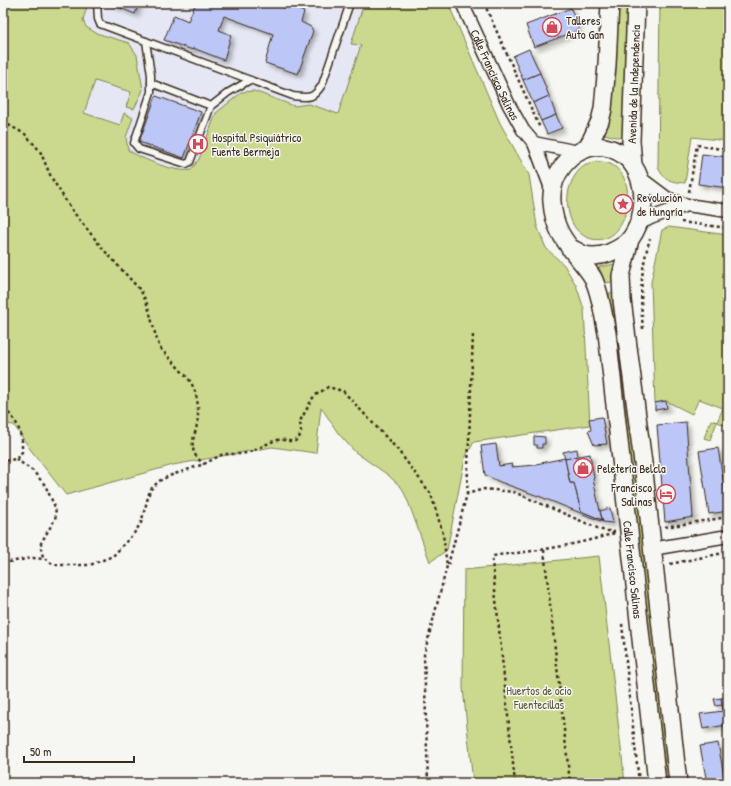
<svg xmlns="http://www.w3.org/2000/svg" width="731" height="786" font-family="'Patrick Hand',sans-serif">
<style>
.built{fill:#e5e8f4}
.green{fill:#cad98d;stroke:#828256}
.building{fill:#bcc7f8;stroke:#3b2a1e;filter:url(#shadow)}
.lines{fill:none;stroke-linecap:round;stroke-linejoin:round}
.service-casing{stroke:#3b2a1e;stroke-width:9}
.minor-casing{stroke:#3b2a1e;stroke-width:15}
.secondary-casing{stroke:#3b2a1e;stroke-width:20}
.path{stroke:#3b2a1e;stroke-width:2.5;stroke-dasharray:3 3;stroke-linecap:butt}
.service{stroke:#f6f6f2;stroke-width:6}
.minor{stroke:#f6f6f2;stroke-width:12}
.secondary{stroke:#f6f6f2;stroke-width:17}
.labels{text-anchor:middle;dominant-baseline:central;stroke-width:3;stroke-linejoin:round;paint-order:stroke}
.poi-label{font-size:12px;fill:#3b2a1e;stroke:#f6f6f2;text-anchor:start}
.street-label{font-size:12px;fill:#3b2a1e;stroke:#f6f6f2}
.park-label{font-size:12px;fill:#5f563a;stroke:#f6f6f2}
</style>
<defs>
<filter id="shadow"><feDropShadow dx="3.5" dy="3.5" stdDeviation="2" flood-color="#0004"/></filter>
</defs>
<rect width="100%" height="100%" fill="#f6f6f2"/>
<filter id="ink" filterUnits="userSpaceOnUse"><feTurbulence type="fractalNoise" baseFrequency=".025" numOctaves="2"/><feDisplacementMap in="SourceGraphic" scale="8" xChannelSelector="R" yChannelSelector="G"/><feConvolveMatrix kernelMatrix="1 2 1 2 8 2 1 2 1" color-interpolation-filters="sRGB"/></filter>
<g filter="url(#ink)">
<path class="built" d="M 52,3 L 375,3 L 308,228 L 8,110 Z"/>
<g class="green">
<path d="M 3,3 L 88,3 L 83,20 L 86,27 L 96,33 L 129,43 L 137,55 L 143,90 L 134,109 L 126,107 L 131,92 L 95,81 L 84,113 L 120,125 L 124,113 L 133,118 L 126,137 L 128,150 C 141,159 176,173 191,170 L 199,159 L 216,113 L 242,92 L 254,91 L 294,106 L 309,104 L 338,114 L 361,45 L 351,44 L 364,3 L 448,3 L 500,123 L 529,175 L 537,226 L 546,248 L 564,265 L 576,285 L 584,309 L 590,425 L 474,442 L 465,458 L 447,550 L 430,562 L 409,504 L 402,488 L 388,475 L 355,452 L 338,433 L 321,407 L 316,453 L 272,447 L 173,465 L 66,495 L 30,449 L 14,425 L 3,424 Z"/>
<path d="M 616,3 L 628,3 L 625,139 L 604,134 L 611,99 Z"/>
<path d="M 660,3 L 728,3 L 728,141 L 692,137 L 685,183 C 671,182 663,180 658,167 Z"/>
<path d="M 596,161 C 599,162 604,162 608,163 C 633,172 632,211 618,229 C 606,245 584,242 574,226 C 563,208 566,179 584,166 C 588,164 592,163 596,161 Z"/>
<path d="M 669,227 L 728,235 L 728,426 L 717,422 L 710,440 L 704,438 L 711,420 L 717,422 L 723,408 L 699,399 L 692,414 L 666,401 L 655,403 L 651,282 L 662,230 Z"/>
<path d="M 615,264 L 614,282 L 605,283 L 599,267 Z"/>
<path d="M 609,293 L 613,293 L 631,428 L 669,779 L 665,780 L 623,397 Z"/>
<path d="M 599,556 L 625,783 L 473,783 L 463,688 L 464,570 Z"/>
</g>
<g class="building">
<path d="M 108,3 L 139,3 L 135,14 Z"/>
<path d="M 189,3 L 273,3 L 285,8 L 287,5 L 304,12 L 301,22 L 311,27 L 313,31 L 298,74 L 265,63 L 273,34 L 224,16 L 219,30 L 231,35 L 224,60 L 193,48 L 193,50 L 164,40 L 174,15 L 188,21 L 195,5 Z"/>
<path d="M 571,8 L 579,30 L 534,47 L 526,25 Z"/>
<path d="M 529,49 L 540,73 L 523,80 L 513,56 Z"/>
<path d="M 540,73 L 549,96 L 533,103 L 523,80 Z"/>
<path d="M 156,96 L 201,112 L 184,158 L 139,142 Z"/>
<path d="M 549,96 L 556,115 L 541,121 L 533,103 Z"/>
<path d="M 556,115 L 562,128 L 547,134 L 541,121 Z"/>
<path d="M 702,154 L 728,157 L 728,188 L 698,184 Z"/>
<path d="M 666,401 L 667,408 L 655,410 L 655,403 Z"/>
<path d="M 602,417 L 607,444 L 594,445 L 588,431 L 591,430 L 589,419 Z"/>
<path d="M 686,422 L 693,517 L 665,522 L 657,425 Z"/>
<path d="M 534,436 L 545,437 L 545,444 L 542,444 L 542,448 L 537,448 L 537,445 L 534,445 Z"/>
<path d="M 496,444 L 499,466 L 512,464 L 511,467 L 536,465 L 536,464 L 565,458 L 570,483 L 574,483 L 581,511 L 602,520 L 603,522 L 541,497 L 500,482 L 485,475 L 481,446 Z"/>
<path d="M 718,448 L 728,511 L 709,514 L 699,451 Z"/>
<path d="M 577,449 L 578,456 L 565,459 L 563,452 Z"/>
<path d="M 590,454 L 594,478 L 593,479 L 602,520 L 581,511 L 574,483 L 570,483 L 565,459 Z"/>
<path d="M 610,508 L 613,523 L 603,522 L 600,511 Z"/>
<path d="M 728,697 L 728,725 L 726,725 L 721,698 Z"/>
<path d="M 721,698 L 722,705 L 716,706 L 714,699 Z"/>
<path d="M 723,711 L 726,725 L 703,729 L 700,714 Z"/>
<path d="M 718,743 L 725,782 L 707,783 L 700,746 Z"/>
</g>
<g class="lines">
<defs>
<g id="service">
<path d="M 97,3 L 98,19 L 100,24 L 293,96 C 309,98 313,99 322,85 L 350,3"/>
<path d="M 146,41 L 151,75 L 151,92 L 134,143 L 139,149 L 186,164 L 190,162 L 211,106 L 229,92 L 250,80"/>
<path d="M 151,83 L 211,106"/>
</g>
<g id="minor">
<path id="s1" d="M 462,3 L 509,105 L 523,130 L 534,143 L 552,191"/>
<path d="M 534,143 L 578,152"/>
<path d="M 639,177 L 667,198 L 687,205 L 728,211"/>
<path d="M 640,223 L 653,217 L 687,205"/>
<path d="M 652,549 L 728,536"/>
</g>
<g id="secondary">
<path d="M 588,147 L 600,121 L 603,109 L 607,65 L 610,3"/>
<path id="s2" d="M 633,165 L 631,141 L 636,3"/>
<path d="M 630,239 L 621,276 L 622,300 L 643,463 L 678,783"/>
<path id="s3" d="M 569,247 C 573,249 578,252 582,254 C 590,257 601,256 609,253 C 616,250 626,245 631,238 C 652,208 646,156 605,147 C 589,144 573,153 563,166 C 555,176 551,189 552,202 C 554,228 563,239 578,258 C 583,264 589,271 593,278 C 601,294 603,315 607,333 L 657,783"/>
</g>
</defs>
<use href="#service" class="service-casing"/>
<use href="#minor" class="minor-casing"/>
<use href="#secondary" class="secondary-casing"/>
<g class="path">
<path d="M 484,3 L 540,128"/>
<path d="M 3,122 L 25,134 L 40,151 L 51,177 L 71,209 L 103,249 L 141,291 L 148,306 L 156,337 L 160,348 L 188,378 C 197,390 200,409 197,424 C 196,433 190,442 194,452 C 195,456 200,461 204,464"/>
<path d="M 689,192 L 697,145 L 728,150"/>
<path d="M 681,222 L 728,228"/>
<path d="M 643,329 C 640,297 640,270 650,239"/>
<path d="M 3,410 L 11,415 L 18,426 L 22,441 L 22,452 L 16,459 L 3,461"/>
<path d="M 16,459 L 33,471 L 45,485 L 55,507 L 56,514 L 55,519 L 41,543 L 41,548 L 43,557 L 51,563 L 57,565 L 90,565 L 113,556 L 135,532 L 141,523 L 150,490 L 159,481 L 169,476 L 204,464 L 223,454 L 242,454 L 253,451 L 271,442 L 281,439 L 288,441 L 295,441 L 299,438 L 301,432 L 300,421 L 314,396 L 328,387 L 343,391 L 397,449 L 431,494 L 443,534 L 447,566 L 424,655 L 428,783"/>
<path d="M 467,494 L 473,334"/>
<path d="M 665,527 L 728,517"/>
<path d="M 544,550 L 570,783"/>
<path d="M 3,563 L 33,558 L 44,559"/>
<path d="M 670,564 L 728,552"/>
<path d="M 448,565 L 467,494 L 484,489 L 514,492 L 602,530 L 615,532"/>
<path d="M 622,624 L 639,783"/>
<path d="M 515,783 L 492,561 L 494,556 L 498,555 C 538,551 577,545 615,533"/>
</g>
<use href="#service" class="service"/>
<use href="#minor" class="minor"/>
<use href="#secondary" class="secondary"/>
</g>
</g>
<defs>
<symbol id="shop-ring" viewBox="-11 -11 22 22"><circle r="9.5" fill="#f6f6f2" stroke="#d1495b" stroke-width="1.5"/><path d="M-5-2.5h2.3a2.7 3.5 0 0 1 5.4 0H5L5.5 6h-11ZM-1.5-2.5h3a1.5 2.3 0 0 0-3 0Z" fill="#d1495b"/></symbol>
<symbol id="hospital-ring" viewBox="-11 -11 22 22"><circle r="9.5" fill="#f6f6f2" stroke="#d1495b" stroke-width="1.5"/><path d="M-5-5h3v3.5h4V-5h3V5h-3V1.5h-4V5h-3Z" fill="#d1495b"/></symbol>
<symbol id="sight-ring" viewBox="-11 -11 22 22"><circle r="9.5" fill="#f6f6f2" stroke="#d1495b" stroke-width="1.5"/><path d="M0-6L1.8-2.2L6-1.7L2.9 1.2L3.7 5.4L0 3.3L-3.7 5.4L-2.9 1.2L-6-1.7L-1.8-2.2Z" fill="#d1495b"/></symbol>
<symbol id="hotel-ring" viewBox="-11 -11 22 22"><circle r="9.5" fill="#f6f6f2" stroke="#d1495b" stroke-width="1.5"/><path d="M-6-4.5h1.5V1H6V5H4.5V3h-9V5H-6ZM-4 0a1.8 1.8 0 1 1 3.6 0ZM.5 0V-2.5h3Q6-2.5 6 0Z" fill="#d1495b"/></symbol>
</defs>
<g fill-rule="evenodd">
<use href="#shop-ring" x="541" y="16" width="22" height="22"/>
<use href="#hospital-ring" x="187" y="133" width="22" height="22"/>
<use href="#sight-ring" x="612" y="193" width="22" height="22"/>
<use href="#shop-ring" x="572" y="457" width="22" height="22"/>
<use href="#hotel-ring" x="655" y="483" width="22" height="22"/>
</g>
<g class="labels">
<g class="poi-label">
<text x="566" y="20">Talleres<tspan x="566" dy="14">Auto Gan</tspan></text>
<text x="212" y="137">Hospital Psiquiátrico<tspan x="212" dy="14">Fuente Bermeja</tspan></text>
<text x="637" y="197">Revolución<tspan x="637" dy="14">de Hungría</tspan></text>
<text x="597" y="468">Peletería Belcla</text>
<text x="652" y="487" text-anchor="end">Francisco<tspan x="652" dy="14">Salinas</tspan></text>
</g>
<g class="street-label">
<text stroke="none"><textPath href="#s1" startOffset="79">Calle Francisco Salinas</textPath></text>
<text stroke="none"><textPath href="#s2" startOffset="81">Avenida de la Independencia</textPath></text>
<text stroke="none"><textPath href="#s3" startOffset="650">Calle Francisco Salinas</textPath></text>
</g>
<g class="park-label">
<text x="539" y="690">Huertos de ocio<tspan x="539" dy="14">Fuentecillas</tspan></text>
</g>
</g>
<rect width="731" height="786" fill="none" stroke="#f6f6f2" stroke-width="16"/>
<rect x="8" y="8" width="715" height="770" fill="none" stroke="#3b2a1e" stroke-width="1.5" filter="url(#ink)"/>
<path d="M24 756v6h110v-6" fill="none" stroke="#3b2a1e" stroke-width="2"/>
<text x="30" y="756" font-size="12" fill="#3b2a1e" stroke="#f6f6f2" stroke-width="3" paint-order="stroke">50 m</text>
</svg>
